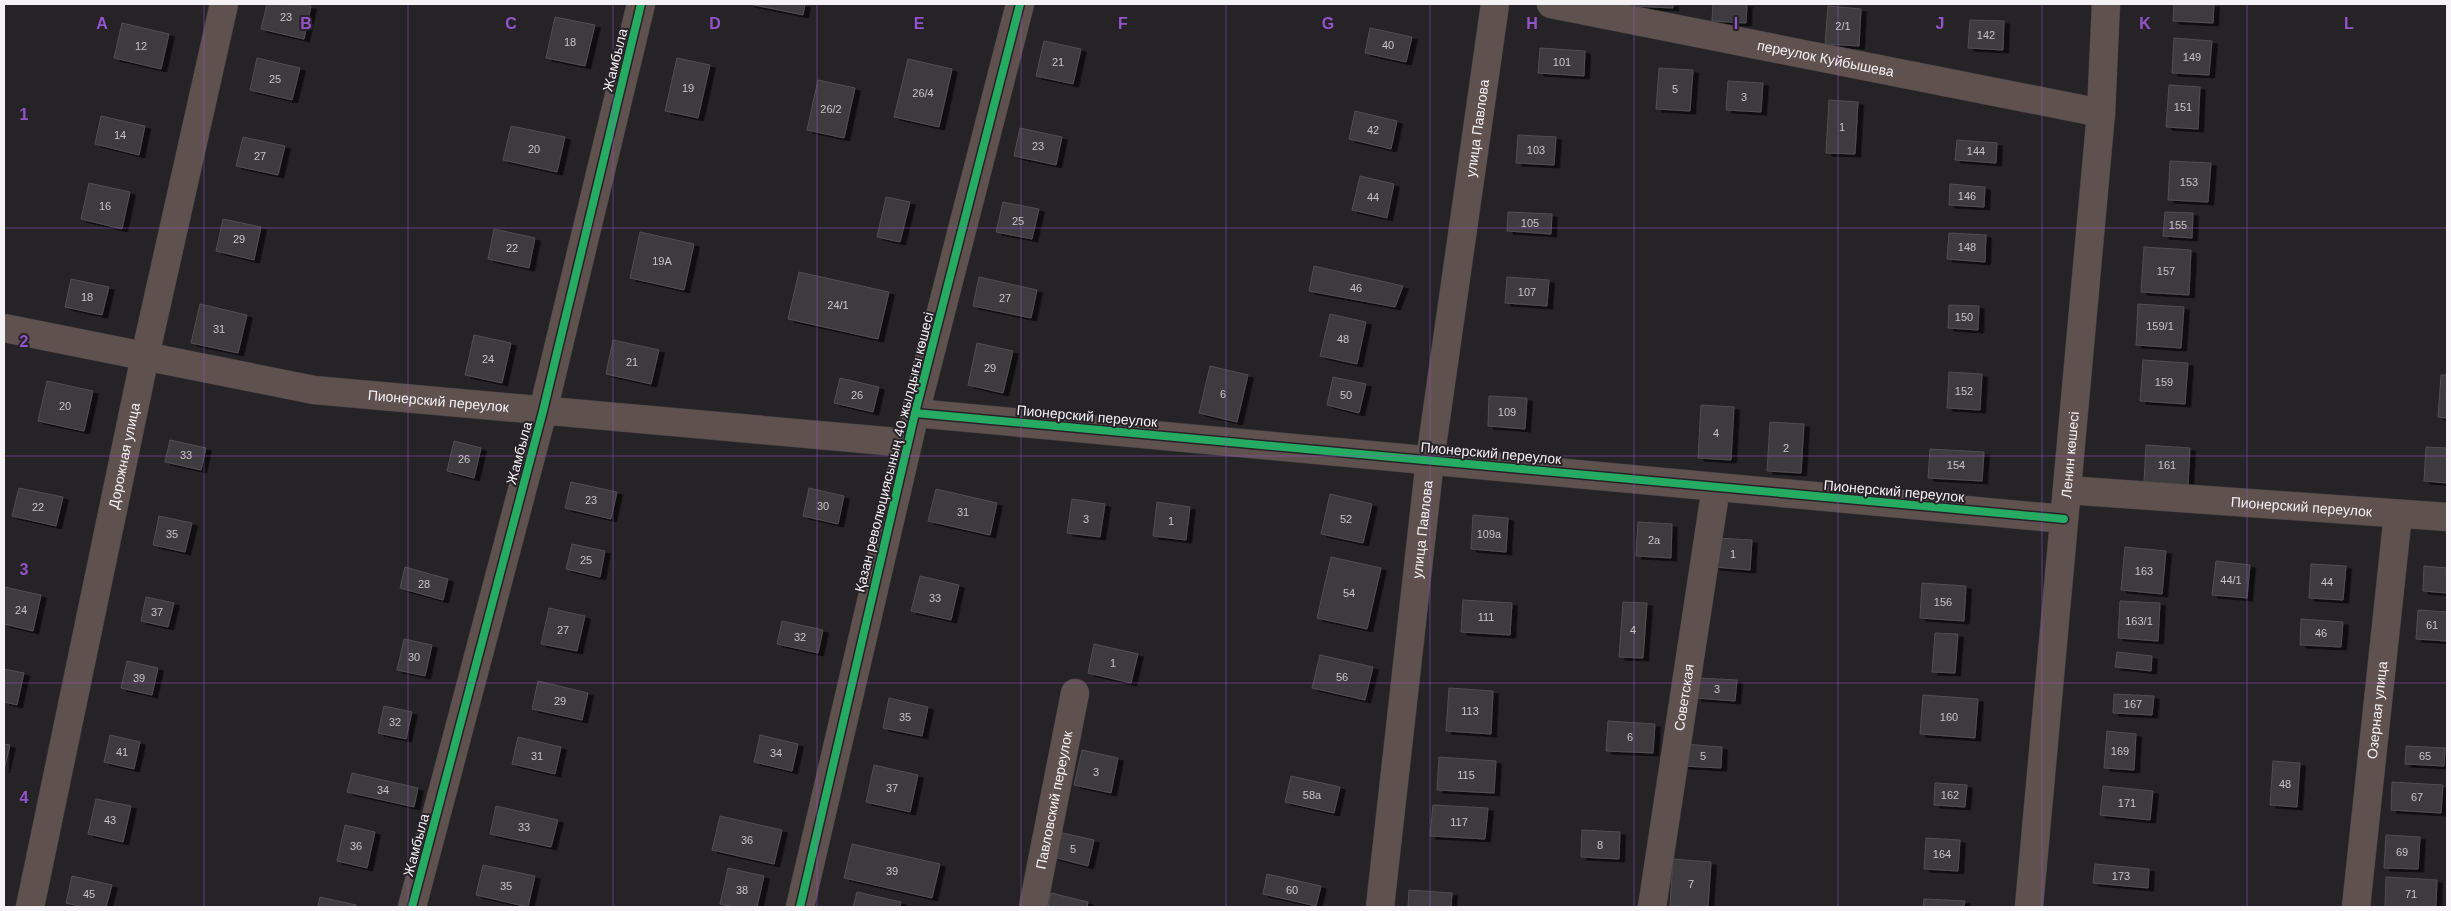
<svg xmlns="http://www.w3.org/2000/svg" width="2451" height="911" font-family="Arial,sans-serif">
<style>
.building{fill:#3d3b3e;stroke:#504e51;filter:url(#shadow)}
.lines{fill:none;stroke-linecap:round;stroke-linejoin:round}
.minor-casing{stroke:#424142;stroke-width:29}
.minor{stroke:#5f514e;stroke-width:28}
.cycleway-casing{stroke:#262227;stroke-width:11}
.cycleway{stroke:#26ab63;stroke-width:8}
.grid{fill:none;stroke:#9354ca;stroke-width:1;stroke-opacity:0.55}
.labels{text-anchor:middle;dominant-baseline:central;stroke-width:4;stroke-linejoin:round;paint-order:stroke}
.number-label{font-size:11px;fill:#c7c4c8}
.street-label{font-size:14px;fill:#f5f2f6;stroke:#262227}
.grid-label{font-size:16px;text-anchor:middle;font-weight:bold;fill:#9354ca;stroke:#262227;stroke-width:4;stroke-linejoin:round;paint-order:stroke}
</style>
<defs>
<filter id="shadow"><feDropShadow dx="5.5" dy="3" stdDeviation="0" flood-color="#0009"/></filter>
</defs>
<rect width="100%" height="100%" fill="#252326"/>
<g class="building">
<path d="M 267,4 L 311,6 L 304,39 L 261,29 Z"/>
<path d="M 749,4 L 805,4 L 803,15 Z"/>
<path d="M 1631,4 L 1673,4 L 1673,8 L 1631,6 Z"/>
<path d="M 1713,4 L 1747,4 L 1746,23 L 1712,21 Z"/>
<path d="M 2174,4 L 2214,4 L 2213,23 L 2173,21 Z"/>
<path d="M 1828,6 L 1861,9 L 1859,46 L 1825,44 Z"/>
<path d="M 555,17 L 595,25 L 585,66 L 546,58 Z"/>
<path d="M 1970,20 L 2004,21 L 2003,50 L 1968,48 Z"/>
<path d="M 122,23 L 169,34 L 161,69 L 114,58 Z"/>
<path d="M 1370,28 L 1412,37 L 1406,62 L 1365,53 Z"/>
<path d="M 2174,38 L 2212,41 L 2209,75 L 2172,73 Z"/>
<path d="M 1044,41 L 1081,49 L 1073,84 L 1036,76 Z"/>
<path d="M 1540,48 L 1585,51 L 1584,76 L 1538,73 Z"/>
<path d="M 257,58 L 300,68 L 292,100 L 250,90 Z"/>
<path d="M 677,58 L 710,65 L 698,118 L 665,111 Z"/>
<path d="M 908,59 L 952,69 L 939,127 L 894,117 Z"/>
<path d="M 1659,68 L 1693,70 L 1690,111 L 1656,109 Z"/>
<path d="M 818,80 L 855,88 L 844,138 L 807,130 Z"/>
<path d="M 1728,81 L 1763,83 L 1761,112 L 1726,110 Z"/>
<path d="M 2169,85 L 2200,87 L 2198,129 L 2166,127 Z"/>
<path d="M 1829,100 L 1858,102 L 1855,154 L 1826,153 Z"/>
<path d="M 1355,111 L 1397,121 L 1391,149 L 1349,139 Z"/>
<path d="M 101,116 L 145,126 L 139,155 L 95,144 Z"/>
<path d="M 511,126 L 565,137 L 557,172 L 503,160 Z"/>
<path d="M 1020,128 L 1062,137 L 1056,165 L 1014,156 Z"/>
<path d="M 1518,135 L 1556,137 L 1554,165 L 1516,163 Z"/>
<path d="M 243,137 L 285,146 L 278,175 L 236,166 Z"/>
<path d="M 1957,140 L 1997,143 L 1996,163 L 1955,160 Z"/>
<path d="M 2170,161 L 2211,163 L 2208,202 L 2168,200 Z"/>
<path d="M 1360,176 L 1394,184 L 1387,218 L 1352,210 Z"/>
<path d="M 89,183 L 130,192 L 122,229 L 81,219 Z"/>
<path d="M 1950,184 L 1985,187 L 1984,207 L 1949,205 Z"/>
<path d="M 886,197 L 910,202 L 900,242 L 877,237 Z"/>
<path d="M 1003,202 L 1039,209 L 1032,239 L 996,232 Z"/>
<path d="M 1508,212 L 1552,214 L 1551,234 L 1507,231 Z"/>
<path d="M 2165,212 L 2193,213 L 2192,238 L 2163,236 Z"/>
<path d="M 223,219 L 261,227 L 254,260 L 216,251 Z"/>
<path d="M 494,229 L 535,238 L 529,268 L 488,259 Z"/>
<path d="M 640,232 L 694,244 L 684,290 L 630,278 Z"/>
<path d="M 1949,233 L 1986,235 L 1985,262 L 1947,259 Z"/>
<path d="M 2144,247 L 2191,250 L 2189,295 L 2141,292 Z"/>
<path d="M 1314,266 L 1403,286 L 1395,307 L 1309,291 Z"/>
<path d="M 799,272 L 889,292 L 878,339 L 788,319 Z"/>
<path d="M 979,277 L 1037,290 L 1031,318 L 973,306 Z"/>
<path d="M 1507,277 L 1549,280 L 1547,306 L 1505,303 Z"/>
<path d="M 71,279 L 109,287 L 102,315 L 65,307 Z"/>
<path d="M 200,304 L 247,315 L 238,353 L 191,343 Z"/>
<path d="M 2138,304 L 2184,307 L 2181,348 L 2136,345 Z"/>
<path d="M 1949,305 L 1979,306 L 1978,330 L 1948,328 Z"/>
<path d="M 1330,314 L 1366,322 L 1357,364 L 1320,356 Z"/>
<path d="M 474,335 L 511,343 L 502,383 L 465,375 Z"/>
<path d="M 613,340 L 659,350 L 651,384 L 606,374 Z"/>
<path d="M 977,343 L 1013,351 L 1003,393 L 968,385 Z"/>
<path d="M 2143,360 L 2188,363 L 2185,404 L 2140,401 Z"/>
<path d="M 1210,366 L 1248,375 L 1237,422 L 1199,413 Z"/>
<path d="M 1949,372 L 1982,374 L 1980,410 L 1947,408 Z"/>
<path d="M 2441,375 L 2447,375 L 2447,418 L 2438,417 Z"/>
<path d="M 1333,377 L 1366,384 L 1359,413 L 1327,405 Z"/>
<path d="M 840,378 L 879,387 L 873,412 L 834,403 Z"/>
<path d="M 47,381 L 93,391 L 84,431 L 38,421 Z"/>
<path d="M 1489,396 L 1527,398 L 1525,429 L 1488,426 Z"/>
<path d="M 1701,405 L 1734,407 L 1731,460 L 1698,458 Z"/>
<path d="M 1770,422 L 1804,424 L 1801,473 L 1767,471 Z"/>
<path d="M 170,440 L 206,448 L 201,470 L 165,462 Z"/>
<path d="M 454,441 L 481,448 L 474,478 L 447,471 Z"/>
<path d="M 2146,445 L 2190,448 L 2188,485 L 2144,482 Z"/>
<path d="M 2426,447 L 2447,448 L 2447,483 L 2424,481 Z"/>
<path d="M 1930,449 L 1984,452 L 1982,481 L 1928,478 Z"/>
<path d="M 571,482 L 617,492 L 611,519 L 565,508 Z"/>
<path d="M 19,488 L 63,497 L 56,526 L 12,516 Z"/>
<path d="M 809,488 L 844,496 L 838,524 L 803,516 Z"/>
<path d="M 936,489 L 997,503 L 990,535 L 928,521 Z"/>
<path d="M 1330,494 L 1372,504 L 1363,543 L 1321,534 Z"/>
<path d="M 1072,499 L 1105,504 L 1100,537 L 1067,533 Z"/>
<path d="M 1157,502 L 1190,507 L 1186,540 L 1153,536 Z"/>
<path d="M 1473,515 L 1508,518 L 1506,552 L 1471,549 Z"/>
<path d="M 159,516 L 192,523 L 185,552 L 153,545 Z"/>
<path d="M 1638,522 L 1672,524 L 1671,558 L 1636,556 Z"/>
<path d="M 1716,538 L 1752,540 L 1750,570 L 1714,567 Z"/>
<path d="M 572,544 L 605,551 L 600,577 L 566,569 Z"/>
<path d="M 2125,547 L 2166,551 L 2162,594 L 2121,590 Z"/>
<path d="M 1331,557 L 1381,568 L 1367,629 L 1317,618 Z"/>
<path d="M 2216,561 L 2250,565 L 2247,598 L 2212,595 Z"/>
<path d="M 2311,564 L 2346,566 L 2343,600 L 2309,598 Z"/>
<path d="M 2424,566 L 2447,568 L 2447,593 L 2423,591 Z"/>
<path d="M 405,567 L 448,579 L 443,600 L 400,588 Z"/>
<path d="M 920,576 L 959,585 L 951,620 L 911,611 Z"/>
<path d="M 1922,583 L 1966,586 L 1964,621 L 1920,618 Z"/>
<path d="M 4,587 L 41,595 L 33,631 L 4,624 Z"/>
<path d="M 146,597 L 174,603 L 168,627 L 141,621 Z"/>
<path d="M 1463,600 L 1512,603 L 1510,635 L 1461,632 Z"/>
<path d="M 2120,601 L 2160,603 L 2158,641 L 2118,638 Z"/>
<path d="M 1623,602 L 1647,603 L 1643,658 L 1619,657 Z"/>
<path d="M 549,608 L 585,616 L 577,651 L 541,644 Z"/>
<path d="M 2418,610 L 2447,612 L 2447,641 L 2416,639 Z"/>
<path d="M 2301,619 L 2343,622 L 2341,647 L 2300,645 Z"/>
<path d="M 782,621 L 823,630 L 818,653 L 777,644 Z"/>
<path d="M 1935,633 L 1958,634 L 1955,673 L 1932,672 Z"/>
<path d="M 404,639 L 432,645 L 425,676 L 397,670 Z"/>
<path d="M 1094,644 L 1138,654 L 1131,683 L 1088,673 Z"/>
<path d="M 2117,652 L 2152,656 L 2151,671 L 2115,667 Z"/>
<path d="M 1320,655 L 1373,667 L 1365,700 L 1312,688 Z"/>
<path d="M 127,661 L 158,668 L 152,695 L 121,688 Z"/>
<path d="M 4,669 L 24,673 L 17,705 L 4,702 Z"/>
<path d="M 1698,678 L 1737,680 L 1735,701 L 1696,698 Z"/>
<path d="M 538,681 L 588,693 L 582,720 L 532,709 Z"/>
<path d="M 1449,688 L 1493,691 L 1491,734 L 1446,731 Z"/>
<path d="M 2114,694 L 2154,696 L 2152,715 L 2113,713 Z"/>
<path d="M 1923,695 L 1978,699 L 1975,738 L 1920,734 Z"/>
<path d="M 889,698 L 928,707 L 922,736 L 883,728 Z"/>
<path d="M 384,706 L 412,712 L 406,739 L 378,733 Z"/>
<path d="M 1608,721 L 1655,724 L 1653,753 L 1606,751 Z"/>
<path d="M 2107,731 L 2136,734 L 2134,770 L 2104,768 Z"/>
<path d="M 110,735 L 140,742 L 134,769 L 104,762 Z"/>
<path d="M 760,735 L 798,744 L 792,771 L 754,762 Z"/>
<path d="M 518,737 L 561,747 L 555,774 L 512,764 Z"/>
<path d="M 4,744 L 10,745 L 4,770 Z"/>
<path d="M 1684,744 L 1722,747 L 1721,768 L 1683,766 Z"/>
<path d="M 2406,746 L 2445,748 L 2444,766 L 2405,764 Z"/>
<path d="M 1082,750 L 1118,758 L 1111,793 L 1074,785 Z"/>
<path d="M 1439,757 L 1496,761 L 1494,793 L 1437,790 Z"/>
<path d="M 2273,761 L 2300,763 L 2297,807 L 2270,805 Z"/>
<path d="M 874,765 L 918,775 L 910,812 L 866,802 Z"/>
<path d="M 352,773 L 418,788 L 414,807 L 347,792 Z"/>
<path d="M 1291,776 L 1340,787 L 1334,813 L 1285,802 Z"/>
<path d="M 2392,782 L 2443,785 L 2441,813 L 2391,810 Z"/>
<path d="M 1935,783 L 1967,785 L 1965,807 L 1934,805 Z"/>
<path d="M 2103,786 L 2153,791 L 2150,820 L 2100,815 Z"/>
<path d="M 96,799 L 131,806 L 123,842 L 88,834 Z"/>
<path d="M 1433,805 L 1488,808 L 1485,839 L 1430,836 Z"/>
<path d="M 496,806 L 558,820 L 551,847 L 490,834 Z"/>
<path d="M 720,816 L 782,830 L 774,864 L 712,850 Z"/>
<path d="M 345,825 L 375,832 L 367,868 L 337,861 Z"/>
<path d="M 1582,830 L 1620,832 L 1619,859 L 1581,857 Z"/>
<path d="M 1058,832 L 1094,840 L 1088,866 L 1053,857 Z"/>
<path d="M 2386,835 L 2420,837 L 2418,869 L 2384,868 Z"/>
<path d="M 1926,838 L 1960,840 L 1958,871 L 1924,869 Z"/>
<path d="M 852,844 L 940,864 L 932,898 L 844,878 Z"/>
<path d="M 1673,859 L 1711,862 L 1708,907 L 1670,906 Z"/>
<path d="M 2095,864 L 2149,869 L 2148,888 L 2093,883 Z"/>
<path d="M 483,865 L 535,876 L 528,907 L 476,895 Z"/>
<path d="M 728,868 L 764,876 L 757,907 L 734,907 L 720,904 Z"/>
<path d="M 1267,874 L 1321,886 L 1316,906 L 1263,894 Z"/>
<path d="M 72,876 L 112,885 L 106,907 L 83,907 L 66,903 Z"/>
<path d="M 2386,877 L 2437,880 L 2436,907 L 2385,907 Z"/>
<path d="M 1409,890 L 1452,893 L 1451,907 L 1408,907 Z"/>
<path d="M 857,892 L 901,902 L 900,907 L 853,907 Z"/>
<path d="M 1051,893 L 1088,902 L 1087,907 L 1048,907 Z"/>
<path d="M 320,897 L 356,905 L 356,907 L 318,907 Z"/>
<path d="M 1924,899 L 1965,901 L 1964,907 L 1923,907 Z"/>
</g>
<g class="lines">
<defs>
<g id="minor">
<path id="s1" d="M 1551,4 L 2101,113"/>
<path id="s2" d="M 4,328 L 314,390 L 908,443"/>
<path d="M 915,413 L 2064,519"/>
<path id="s3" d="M 2067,490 L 2447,517"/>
<path id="s4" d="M 30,907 L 145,356 L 224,4"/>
<path d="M 412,907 L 543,411 L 641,4"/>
<path d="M 800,907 L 915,413 L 1020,4"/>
<path id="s5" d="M 1033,907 L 1075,693"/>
<path id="s6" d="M 1380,907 L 1430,460 L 1495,4"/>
<path id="s7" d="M 1652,907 L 1716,487"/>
<path id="s8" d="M 2029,907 L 2101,113 L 2106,4"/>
<path id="s9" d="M 2356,907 L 2398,514"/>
</g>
</defs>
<use href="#minor" class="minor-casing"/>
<use href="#minor" class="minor"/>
<defs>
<g id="cycleway">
<path d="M 915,413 L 2064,519"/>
<path d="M 412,907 L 543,411 L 641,4"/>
<path d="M 800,907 L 915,413 L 1020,4"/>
</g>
</defs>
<use href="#cycleway" class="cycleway-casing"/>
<use href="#cycleway" class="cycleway"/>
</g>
<path class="grid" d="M 204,4 L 204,907M 408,4 L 408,907M 613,4 L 613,907M 817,4 L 817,907M 1021,4 L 1021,907M 1226,4 L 1226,907M 1430,4 L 1430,907M 1634,4 L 1634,907M 1838,4 L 1838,907M 2042,4 L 2042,907M 2247,4 L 2247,907M 4,228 L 2447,228M 4,456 L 2447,456M 4,683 L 2447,683"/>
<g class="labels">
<g class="number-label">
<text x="286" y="17">23</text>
<text x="1843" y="26">2/1</text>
<text x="1986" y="35">142</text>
<text x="570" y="42">18</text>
<text x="1388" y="45">40</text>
<text x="141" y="46">12</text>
<text x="2192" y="57">149</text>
<text x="1058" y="62">21</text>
<text x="1562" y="62">101</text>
<text x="275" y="79">25</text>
<text x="688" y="88">19</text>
<text x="1675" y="89">5</text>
<text x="923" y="93">26/4</text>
<text x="1744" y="97">3</text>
<text x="2183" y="107">151</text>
<text x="831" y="109">26/2</text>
<text x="1842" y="127">1</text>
<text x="1373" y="130">42</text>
<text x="120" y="135">14</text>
<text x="1038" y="146">23</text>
<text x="534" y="149">20</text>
<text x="1536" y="150">103</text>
<text x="1976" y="151">144</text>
<text x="260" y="156">27</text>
<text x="2189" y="182">153</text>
<text x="1967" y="196">146</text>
<text x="1373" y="197">44</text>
<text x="105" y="206">16</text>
<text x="1018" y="221">25</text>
<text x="1530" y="223">105</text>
<text x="2178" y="225">155</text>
<text x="239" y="239">29</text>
<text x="1967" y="247">148</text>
<text x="512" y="248">22</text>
<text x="662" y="261">19А</text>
<text x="2166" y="271">157</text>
<text x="1356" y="288">46</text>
<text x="1527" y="292">107</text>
<text x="87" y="297">18</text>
<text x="1005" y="298">27</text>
<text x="838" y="305">24/1</text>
<text x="1964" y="317">150</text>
<text x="2160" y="326">159/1</text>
<text x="219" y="329">31</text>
<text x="1343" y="339">48</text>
<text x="488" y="359">24</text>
<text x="632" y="362">21</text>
<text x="990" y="368">29</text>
<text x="2164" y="382">159</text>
<text x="1964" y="391">152</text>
<text x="1223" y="394">6</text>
<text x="857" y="395">26</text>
<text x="1346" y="395">50</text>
<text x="65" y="406">20</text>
<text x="1507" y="412">109</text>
<text x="1716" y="433">4</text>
<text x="1786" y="448">2</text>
<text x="186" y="455">33</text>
<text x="464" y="459">26</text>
<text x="1956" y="465">154</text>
<text x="2167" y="465">161</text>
<text x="591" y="500">23</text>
<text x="823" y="506">30</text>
<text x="38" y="507">22</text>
<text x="963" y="512">31</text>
<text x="1086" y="519">3</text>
<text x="1346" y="519">52</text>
<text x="1171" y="521">1</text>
<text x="172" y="534">35</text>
<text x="1489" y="534">109а</text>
<text x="1654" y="540">2а</text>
<text x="1733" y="554">1</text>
<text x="586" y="560">25</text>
<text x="2144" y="571">163</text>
<text x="2231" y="580">44/1</text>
<text x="2327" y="582">44</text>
<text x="424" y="584">28</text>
<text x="1349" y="593">54</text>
<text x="935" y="598">33</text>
<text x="1943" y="602">156</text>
<text x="21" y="610">24</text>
<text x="157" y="612">37</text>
<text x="1486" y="617">111</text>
<text x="2139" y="621">163/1</text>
<text x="2432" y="625">61</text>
<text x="563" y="630">27</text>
<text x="1633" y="630">4</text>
<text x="2321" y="633">46</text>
<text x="800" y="637">32</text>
<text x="414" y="657">30</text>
<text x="1113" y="663">1</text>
<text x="1342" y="677">56</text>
<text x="139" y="678">39</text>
<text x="1717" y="689">3</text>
<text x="560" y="701">29</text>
<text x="2133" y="704">167</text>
<text x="1470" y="711">113</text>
<text x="905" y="717">35</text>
<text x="1949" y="717">160</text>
<text x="395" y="722">32</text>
<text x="1630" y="737">6</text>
<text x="2120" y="751">169</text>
<text x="122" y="752">41</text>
<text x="776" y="753">34</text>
<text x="537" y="756">31</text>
<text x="1703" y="756">5</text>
<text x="2425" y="756">65</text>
<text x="1096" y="772">3</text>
<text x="1466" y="775">115</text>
<text x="2285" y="784">48</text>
<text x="892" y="788">37</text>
<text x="383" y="790">34</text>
<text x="1312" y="795">58а</text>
<text x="1950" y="795">162</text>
<text x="2417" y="797">67</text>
<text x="2127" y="803">171</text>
<text x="110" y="820">43</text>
<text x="1459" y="822">117</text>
<text x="524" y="827">33</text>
<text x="747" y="840">36</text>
<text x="1600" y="845">8</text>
<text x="356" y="846">36</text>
<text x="1073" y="849">5</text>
<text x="2402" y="852">69</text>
<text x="1942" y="854">164</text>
<text x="892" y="871">39</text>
<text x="2121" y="876">173</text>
<text x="1691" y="884">7</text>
<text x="506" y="886">35</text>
<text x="742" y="890">38</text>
<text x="1292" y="890">60</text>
<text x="89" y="894">45</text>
<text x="2411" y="894">71</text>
</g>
<g class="street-label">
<text stroke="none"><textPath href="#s1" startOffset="280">переулок Куйбышева</textPath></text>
<text transform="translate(615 60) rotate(-76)">Жамбыла</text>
<text stroke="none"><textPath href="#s6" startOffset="785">улица Павлова</textPath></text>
<text stroke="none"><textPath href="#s2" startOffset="441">Пионерский переулок</textPath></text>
<text transform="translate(1087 416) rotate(5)">Пионерский переулок</text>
<text transform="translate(894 452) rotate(-76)">Қазан революциясының 40 жылдығы көшесі</text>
<text transform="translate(519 453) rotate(-75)">Жамбыла</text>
<text transform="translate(1491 453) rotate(5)">Пионерский переулок</text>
<text stroke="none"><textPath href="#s4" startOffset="461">Дорожная улица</textPath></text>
<text stroke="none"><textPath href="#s8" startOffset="454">Ленин көшесі</textPath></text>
<text transform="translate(1894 491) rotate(5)">Пионерский переулок</text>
<text stroke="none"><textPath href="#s3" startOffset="235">Пионерский переулок</textPath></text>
<text stroke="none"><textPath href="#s6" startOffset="380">улица Павлова</textPath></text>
<text stroke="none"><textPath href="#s7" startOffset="212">Советская</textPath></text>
<text stroke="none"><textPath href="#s9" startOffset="198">Озерная улица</textPath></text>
<text stroke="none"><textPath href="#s5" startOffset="109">Павловский переулок</textPath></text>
<text transform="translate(416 845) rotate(-75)">Жамбыла</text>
</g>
</g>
<g class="grid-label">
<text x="102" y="29">A</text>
<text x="306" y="29">B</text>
<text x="511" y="29">C</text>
<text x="715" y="29">D</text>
<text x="919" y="29">E</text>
<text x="1123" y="29">F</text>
<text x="1328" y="29">G</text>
<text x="1532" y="29">H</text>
<text x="1736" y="29">I</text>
<text x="1940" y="29">J</text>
<text x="2145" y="29">K</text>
<text x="2349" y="29">L</text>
<text x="24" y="120">1</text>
<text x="24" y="347">2</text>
<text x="24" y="575">3</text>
<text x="24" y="803">4</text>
</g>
<rect width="2451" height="911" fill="none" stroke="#f5f2f6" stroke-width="10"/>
</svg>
